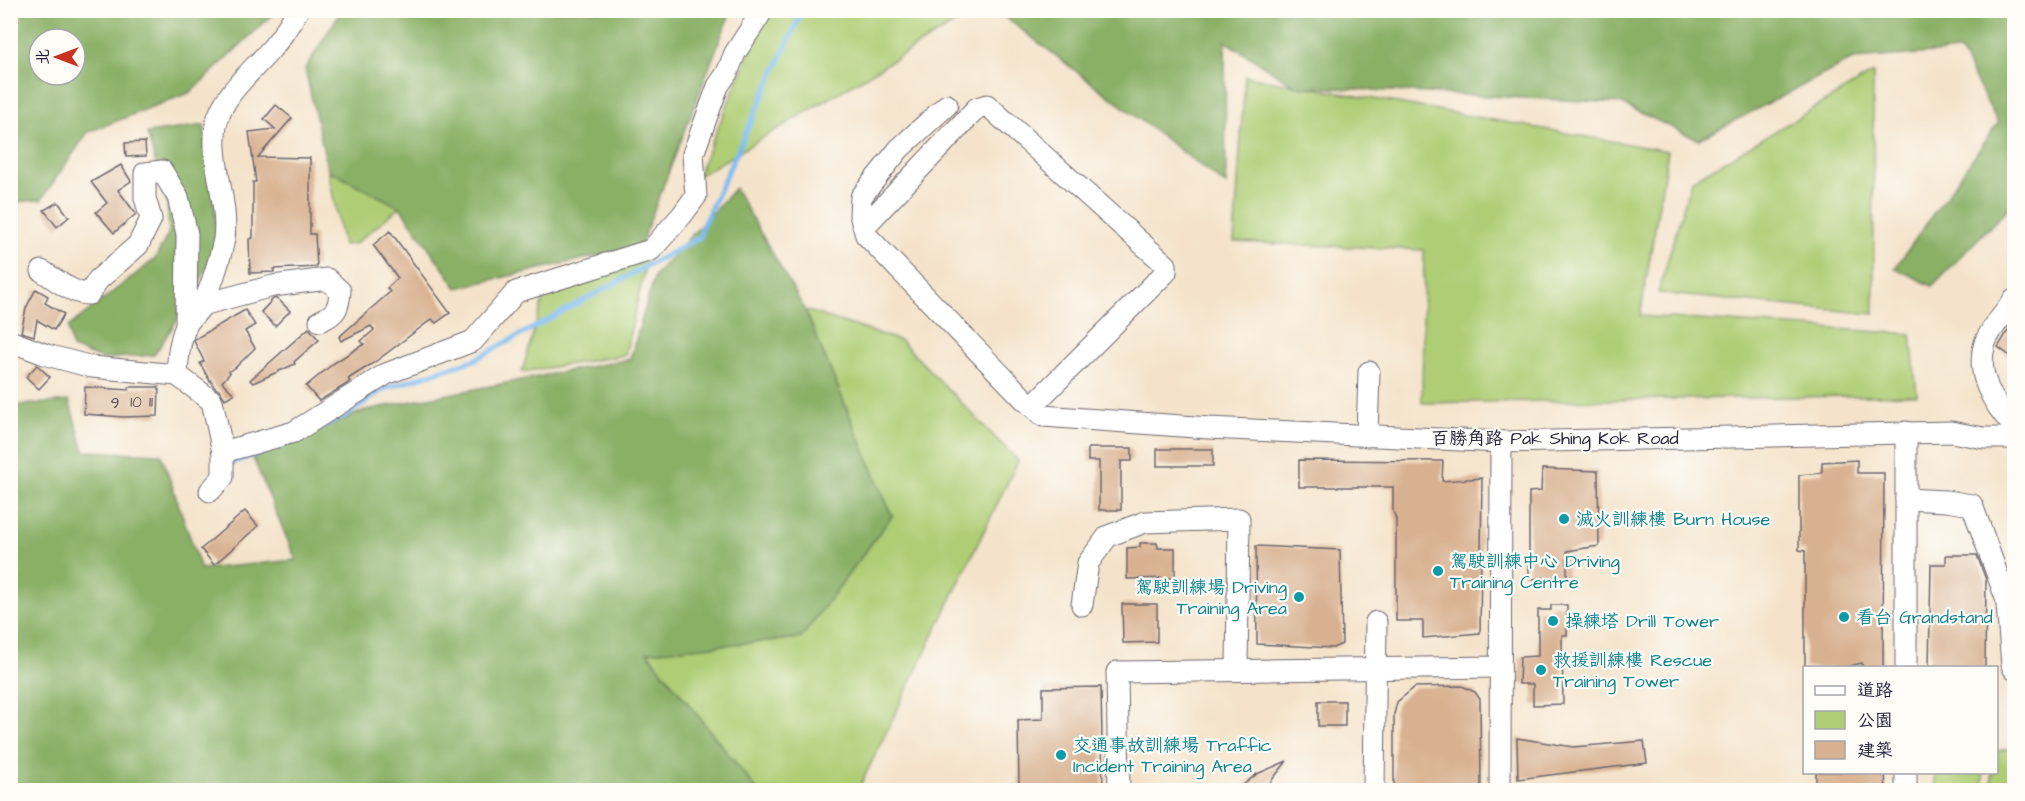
<svg xmlns="http://www.w3.org/2000/svg" width="2025" height="801" font-family="'Architects Daughter','LXGW WenKai TC',sans-serif">
<style>
.green{fill:#aecd75;stroke:#687858;stroke-width:1.5}
.forest{fill:#8ab066;stroke:#566950;stroke-width:1.5;fill-rule:evenodd}
.lines{fill:none;stroke-linecap:round;stroke-linejoin:round}
.stream{stroke:#7dbcf1;stroke-width:5}
.building{fill:#d8b190}
.minor-casing{stroke:#6c666d;stroke-width:23}
.minor{stroke:#fff;stroke-width:21}
.culture-dot{fill:#0f9aa8;stroke:#fdfcf7;stroke-width:2}
.labels{text-anchor:middle;dominant-baseline:central;stroke-width:4.5;stroke-linejoin:round;paint-order:stroke}
.number-label{font-size:15px;fill:#504650}
.street-label{font-size:18px;fill:#22223b;stroke:#fdfcf7}
.culture-label{font-size:18px;fill:#0d838f;stroke:#fdfcf7;text-anchor:start}
</style>
<rect width="100%" height="100%" fill="#fdfcf7"/>
<filter id="ink" filterUnits="userSpaceOnUse"><feTurbulence type="fractalNoise" baseFrequency=".0167" numOctaves="2"/><feDisplacementMap in="SourceGraphic" scale="12" xChannelSelector="R" yChannelSelector="G"/><feConvolveMatrix kernelMatrix="1 2 1 2 8 2 1 2 1" color-interpolation-filters="sRGB"/></filter>
<filter id="wash" filterUnits="userSpaceOnUse"><feTurbulence type="fractalNoise" baseFrequency=".008" numOctaves="4" result="noise"/><feDisplacementMap in="SourceGraphic" scale="24" xChannelSelector="R" yChannelSelector="G"/><feGaussianBlur stdDeviation="1.35" result="paint"/><feColorMatrix in="noise" values="0 0 0 0 0 0 0 0 0 0 0 0 0 0 0 0 0 1.4 0 .05"/><feComposite in="paint" operator="in"/></filter>
<g filter="url(#wash)">
<rect width="100%" height="100%" fill="#f4e3ca"/>
<g class="green">
<path d="M 763,11 L 946,11 L 957,22 L 697,177 L 760,28 Z"/>
<path d="M 1873,73 L 1874,314 L 1658,293 L 1691,181 Z"/>
<path d="M 1245,76 L 1668,151 L 1640,316 L 1911,334 L 1917,395 L 1422,403 L 1424,250 L 1234,242 Z"/>
<path d="M 328,170 L 400,207 L 355,244 L 343,245 Z"/>
<path d="M 647,260 L 625,355 L 522,372 L 543,299 Z"/>
<path d="M 805,310 L 901,341 L 1018,461 L 858,790 L 757,790 L 647,652 L 801,638 L 892,516 Z"/>
<path d="M 2014,748 L 2014,788 L 1992,783 L 1992,773 L 1996,772 L 1997,751 Z"/>
<path d="M 1935,773 L 1983,773 L 1983,790 L 1935,789 Z"/>
</g>
<g class="forest">
<path d="M 11,10 L 276,10 L 276,11 L 191,92 L 88,132 L 41,200 L 11,202 ZM 39,39 L 75,39 L 75,75 L 39,75 Z"/>
<path d="M 341,11 L 731,11 L 640,246 L 457,288 L 400,207 L 328,170 L 305,69 Z"/>
<path d="M 997,11 L 2014,11 L 2014,202 L 1932,286 L 1895,268 L 1998,123 L 1960,51 L 1853,59 L 1698,140 L 1620,103 L 1295,86 L 1225,41 L 1226,185 Z"/>
<path d="M 204,125 L 215,206 L 216,246 L 195,293 L 154,355 L 102,359 L 72,348 L 68,327 L 155,259 L 169,232 L 167,204 L 147,133 Z"/>
<path d="M 735,188 L 805,310 L 892,516 L 801,638 L 647,652 L 757,790 L 11,790 L 11,406 L 69,401 L 84,451 L 161,454 L 201,569 L 296,560 L 253,458 L 366,410 L 630,359 L 655,275 Z"/>
</g>
<g class="lines">
<g class="stream">
<path d="M 317,429 L 350,413 L 384,389 L 474,360 L 700,237 L 702,227 L 803,10"/>
<path d="M 228,464 L 284,445"/>
</g>
</g>
<g id="blocks">
<g class="building">
<path d="M 276,105 L 292,118 L 258,157 L 310,158 L 310,234 L 315,234 L 317,267 L 274,269 L 274,272 L 250,273 L 249,239 L 253,238 L 253,182 L 256,182 L 249,132 L 275,129 L 264,119 Z"/>
<path d="M 145,142 L 146,156 L 126,157 L 125,143 Z"/>
<path d="M 121,165 L 131,181 L 118,190 L 136,214 L 114,233 L 96,212 L 107,203 L 91,182 Z"/>
<path d="M 58,202 L 69,217 L 57,227 L 44,210 Z"/>
<path d="M 390,231 L 450,313 L 436,323 L 432,319 L 375,362 L 348,379 L 350,381 L 347,384 L 319,401 L 306,386 L 334,363 L 364,344 L 361,341 L 374,330 L 371,326 L 341,341 L 339,337 L 390,292 L 387,288 L 398,278 L 373,245 Z"/>
<path d="M 36,289 L 48,296 L 45,303 L 64,314 L 54,330 L 37,320 L 34,336 L 21,332 L 26,308 Z"/>
<path d="M 277,298 L 290,311 L 275,326 L 261,312 L 273,299 Z"/>
<path d="M 245,310 L 255,325 L 245,331 L 255,348 L 235,368 L 229,371 L 230,373 L 222,382 L 234,394 L 225,399 L 220,391 L 214,387 L 211,380 L 210,381 L 200,363 L 204,361 L 194,341 L 195,339 Z"/>
<path d="M 2014,321 L 2014,359 L 1998,347 Z"/>
<path d="M 309,328 L 319,340 L 294,362 L 295,364 L 253,383 L 250,380 Z"/>
<path d="M 37,365 L 50,377 L 39,389 L 26,377 Z"/>
<path d="M 85,387 L 129,390 L 129,387 L 159,387 L 158,416 L 123,417 L 84,414 Z"/>
<path d="M 1088,448 L 1132,448 L 1132,461 L 1121,461 L 1121,510 L 1099,510 L 1099,461 L 1088,461 Z"/>
<rect x="1157" y="449" width="56" height="17"/>
<path d="M 1299,460 L 1443,461 L 1442,481 L 1482,478 L 1480,633 L 1423,638 L 1423,621 L 1396,621 L 1396,520 L 1393,510 L 1393,487 L 1299,487 Z"/>
<path d="M 1857,460 L 1857,473 L 1884,473 L 1883,668 L 1863,668 L 1862,663 L 1843,668 L 1805,668 L 1805,551 L 1799,550 L 1799,475 L 1822,473 L 1822,462 Z"/>
<path d="M 1542,469 L 1598,471 L 1599,546 L 1567,551 L 1567,577 L 1529,579 L 1529,492 L 1541,491 Z"/>
<path d="M 245,511 L 258,526 L 214,565 L 201,549 Z"/>
<path d="M 1140,543 L 1157,543 L 1158,548 L 1175,548 L 1175,578 L 1127,579 L 1127,548 L 1140,547 Z"/>
<path d="M 1256,546 L 1340,550 L 1342,644 L 1333,648 L 1257,644 Z"/>
<path d="M 1946,555 L 1977,555 L 1986,580 L 1985,668 L 1929,668 L 1931,564 L 1946,564 Z"/>
<path d="M 1122,604 L 1157,604 L 1157,642 L 1123,643 Z"/>
<path d="M 1551,605 L 1567,605 L 1567,635 L 1562,635 L 1563,704 L 1533,705 L 1533,684 L 1519,684 L 1520,657 L 1538,656 L 1538,610 L 1551,610 Z"/>
<path d="M 1462,686 L 1475,692 L 1480,699 L 1481,790 L 1394,790 L 1394,714 L 1397,702 L 1415,687 Z"/>
<path d="M 1101,687 L 1103,790 L 1019,790 L 1018,720 L 1043,719 L 1043,688 Z"/>
<rect x="1318" y="701" width="27" height="25"/>
<path d="M 1517,738 L 1573,747 L 1644,741 L 1647,763 L 1518,779 Z"/>
<path d="M 1287,761 L 1264,790 L 1237,790 L 1257,774 Z"/>
<path d="M 1816,772 L 1885,772 L 1886,790 L 1816,790 Z"/>
</g>
</g>
</g>
<g filter="url(#ink)">
<use href="#blocks" fill-opacity="0" stroke="#6c666d" stroke-width="1.5"/>
<g class="lines">
<defs>
<g id="minor">
<path d="M 947,105 L 899,149 L 861,197 L 860,215 L 866,235 L 1025,400 L 1043,416 L 1209,428 L 1501,442 L 1951,432 L 1984,438 L 2009,438"/>
<path d="M 864,227 L 977,108 L 987,105 L 1166,265 L 1166,272 L 1032,406"/>
<path d="M 42,271 C 55,279 74,295 89,294 L 98,280 L 138,245 L 151,219 L 145,198 L 145,173 L 162,171 L 178,197 L 187,234 L 186,323"/>
<path d="M 202,305 L 273,286 L 327,279 L 340,291 C 339,308 336,314 320,321"/>
<path d="M 10,341 L 47,355 L 92,367 L 177,375"/>
<path d="M 177,375 C 178,358 179,342 186,326 C 189,319 196,314 200,308 C 209,296 221,255 224,239 C 229,203 210,163 216,125 C 222,94 253,71 272,48 C 282,37 290,23 298,10"/>
<path d="M 177,375 L 212,401 L 223,452 L 223,477 L 210,491"/>
<path d="M 2013,425 C 1993,404 1975,374 1985,343 C 1989,330 2006,312 2014,300"/>
<path d="M 1367,436 L 1369,372"/>
<path d="M 223,452 L 294,432 L 386,374 L 473,341 L 516,292 L 651,250 L 682,215 L 696,196 L 693,154 L 718,86 L 727,73 L 735,53 L 763,10"/>
<path d="M 1906,499 L 1946,501 L 1972,505 L 2014,620"/>
<path d="M 1082,605 L 1088,563 L 1108,536 L 1145,522 L 1239,519 L 1237,670"/>
<path d="M 2007,605 L 2012,665 L 2014,669"/>
<path d="M 1906,668 L 1906,432"/>
<path d="M 1119,790 L 1117,672 L 1500,667"/>
<path d="M 1374,790 L 1376,622"/>
<path d="M 1500,790 L 1501,442"/>
<path d="M 1906,790 L 1906,772"/>
</g>
</defs>
<use href="#minor" class="minor-casing"/>
<use href="#minor" class="minor"/>
</g>
</g>
<g class="culture-dot">
<circle cx="1564" cy="519" r="6"/>
<circle cx="1438" cy="571" r="6"/>
<circle cx="1299" cy="597" r="6"/>
<circle cx="1844" cy="617" r="6"/>
<circle cx="1553" cy="621" r="6"/>
<circle cx="1541" cy="670" r="6"/>
<circle cx="1061" cy="755" r="6"/>
</g>
<g class="labels">
<g class="number-label">
<text x="136" y="402">10</text>
<text x="151" y="402">11</text>
<text x="115" y="403">9</text>
</g>
<g class="street-label">
<text x="1555" y="438">百勝角路 Pak Shing Kok Road</text>
</g>
<g class="culture-label">
<text x="1576" y="519">滅火訓練樓 Burn House</text>
<text x="1450" y="561">駕駛訓練中心 Driving<tspan x="1450" dy="21">Training Centre</tspan></text>
<text x="1287" y="587" text-anchor="end">駕駛訓練場 Driving<tspan x="1287" dy="21">Training Area</tspan></text>
<text x="1856" y="617">看台 Grandstand</text>
<text x="1565" y="621">操練塔 Drill Tower</text>
<text x="1553" y="660">救援訓練樓 Rescue<tspan x="1553" dy="21">Training Tower</tspan></text>
<text x="1073" y="745">交通事故訓練場 Traffic<tspan x="1073" dy="21">Incident Training Area</tspan></text>
</g>
</g>
<rect width="2025" height="801" fill="none" stroke="#fdfcf7" stroke-width="36"/>
<rect x="1803" y="666" width="195" height="108" fill="#fdfcf7" stroke="#a5a5ac" stroke-width="1.5"/>
<rect x="1815" y="686" width="30" height="9" fill="#ffffff" stroke="#a5a5ac" stroke-width="1.5"/>
<text x="1857" y="696" font-size="18" fill="#22223b">道路</text>
<rect x="1815" y="711" width="30" height="18" fill="#aecd75" stroke="#a5a5ac" stroke-width="1.5"/>
<text x="1857" y="726" font-size="18" fill="#22223b">公園</text>
<rect x="1815" y="741" width="30" height="18" fill="#d8b190" stroke="#a5a5ac" stroke-width="1.5"/>
<text x="1857" y="756" font-size="18" fill="#22223b">建築</text>
<g transform="translate(57 57) rotate(270)"><circle r="28" fill="#fdfcf7" stroke="#a5a5ac" stroke-width="1.5"/>
<path d="M0-4.5L10 22L0 15L-10 22Z" fill="#c8321e"/>
<text y="-9" font-size="16" font-weight="bold" text-anchor="middle" fill="#22223b">北</text>
</g>
</svg>
